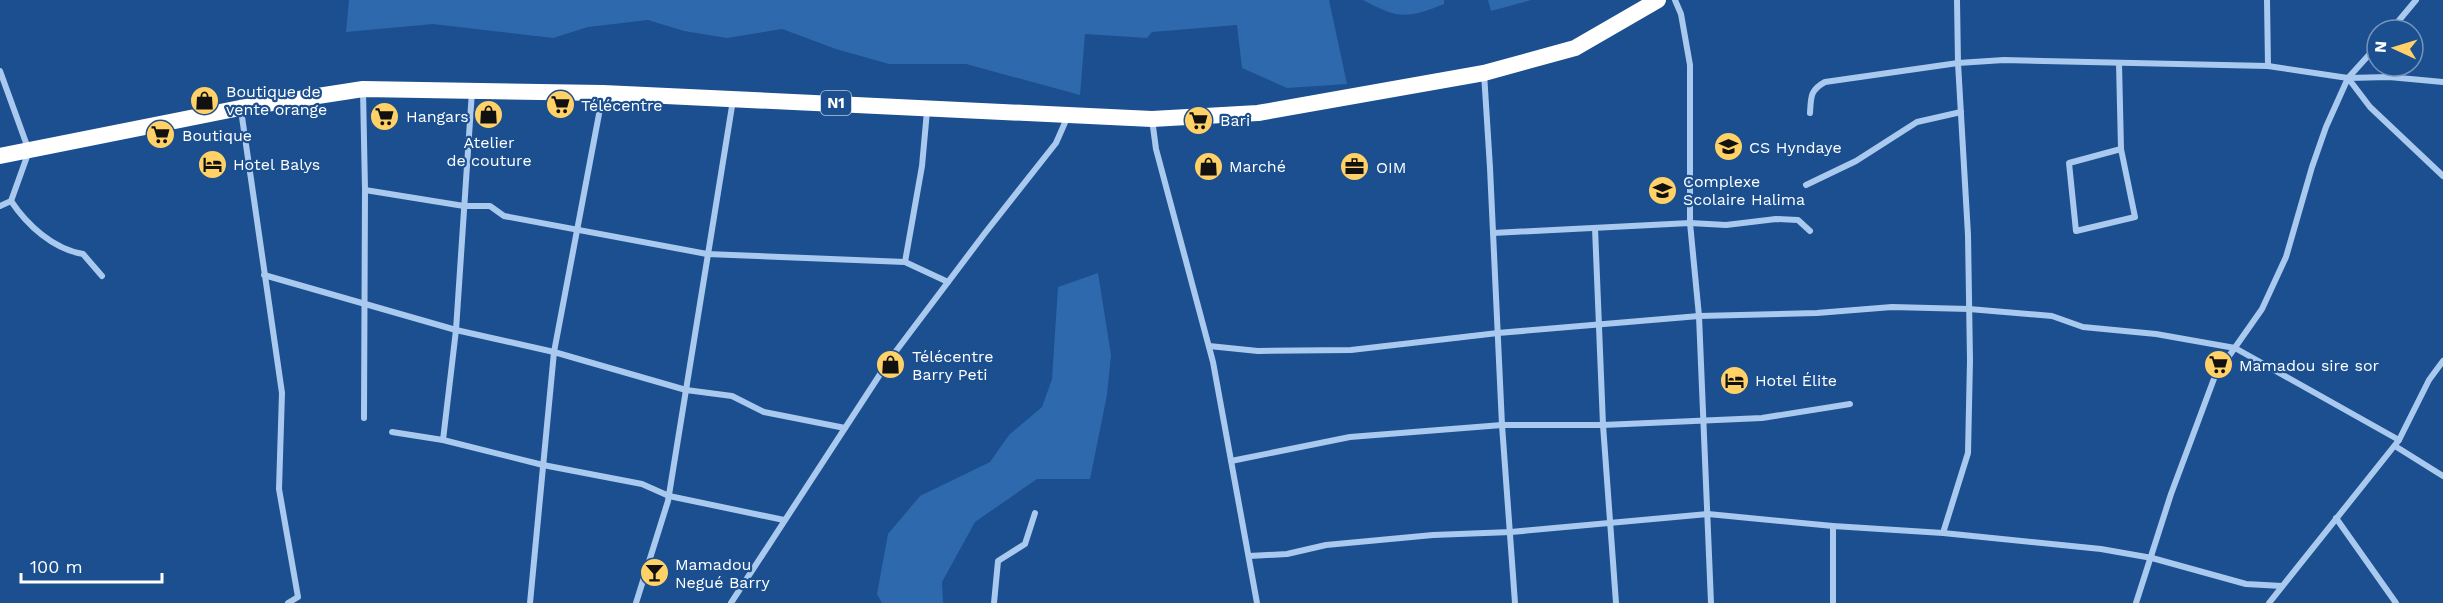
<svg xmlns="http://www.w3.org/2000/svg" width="2443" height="603" font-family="'Work Sans',sans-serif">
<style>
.green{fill:#2e69ad}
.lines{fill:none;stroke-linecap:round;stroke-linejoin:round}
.street{stroke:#a9c9ee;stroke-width:6}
.highway{stroke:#fff;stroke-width:16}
.labels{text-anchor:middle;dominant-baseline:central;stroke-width:4.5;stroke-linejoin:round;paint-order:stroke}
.shield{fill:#1b4f8f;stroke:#bbcadd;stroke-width:1.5}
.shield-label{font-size:15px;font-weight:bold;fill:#fff}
.poi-label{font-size:16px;fill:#fff;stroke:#1b4f8f;text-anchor:start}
</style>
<rect width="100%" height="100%" fill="#1b4f8f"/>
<g class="green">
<path d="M 349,0 L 1329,0 L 1347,84 L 1287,88 L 1242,68 L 1237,25 L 1152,32 L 1147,38 L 1085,34 L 1080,95 L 966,64 L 889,64 L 836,49 L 782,29 L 727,38 L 684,31 L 648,20 L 588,27 L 553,38 L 433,24 L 346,32 Z"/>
<path d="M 1363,0 L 1444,0 L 1444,4 C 1407,19 1398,19 1363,0 Z"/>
<path d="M 1488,0 L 1531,0 L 1491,11 Z"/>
<path d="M 1098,273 L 1111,355 L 1107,395 L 1090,479 L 1037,479 L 975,522 L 942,582 L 943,603 L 882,603 L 877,594 L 888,534 L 920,496 L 990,462 L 1009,435 L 1042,407 L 1052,379 L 1058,287 Z"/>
</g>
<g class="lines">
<g class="street">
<path d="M 1675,0 L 1681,14 L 1690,65 L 1690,223 L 1699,316 L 1711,603"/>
<path d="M 2267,0 L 2268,66"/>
<path d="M 2391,30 L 2416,0"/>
<path d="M 2119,63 L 2121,149 L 2135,217 L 2076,231 L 2069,163 L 2121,149"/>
<path d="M 0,71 L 29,151 L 11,201 L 0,206"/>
<path d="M 1484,73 L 1490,168 L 1502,425 L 1515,603"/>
<path d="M 2348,78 L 2370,107 L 2443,176"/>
<path d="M 363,90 L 365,190 L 364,418"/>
<path d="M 241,110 L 282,393 L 279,489 L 298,597 L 288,603"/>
<path d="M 1810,113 C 1811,97 1810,90 1825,82 L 1958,63 L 2004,60 L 2268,66 L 2348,78 L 2389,77 L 2443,82"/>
<path d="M 1152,119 L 1156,149 L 1213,362 L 1257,603"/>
<path d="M 1806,185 L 1856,161 L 1917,122 L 1961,112"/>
<path d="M 365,190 L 464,206 L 490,206 L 504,216 L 707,254 L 905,262 L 948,282"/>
<path d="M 11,201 C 27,225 53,249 83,254 L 102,276"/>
<path d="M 1595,228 L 1603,425 L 1616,603"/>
<path d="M 1493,233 L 1690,223 L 1726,225 L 1776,219 L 1798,220 L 1810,231"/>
<path d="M 905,262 L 922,166 L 927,111"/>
<path d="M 264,275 L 456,330 L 554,352 L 686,390 L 732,396 L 764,412 L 845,428"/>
<path d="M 1209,346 L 1258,351 L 1351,350 L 1498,333 L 1699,316 L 1817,313 L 1892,307 L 1969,309 L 2052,316 L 2083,327 L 2156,334 L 2235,348 L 2399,440"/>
<path d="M 392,432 L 443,440 L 543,465 L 642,484 L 669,496 L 784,520"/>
<path d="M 443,440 L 456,330 L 472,91"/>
<path d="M 2395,446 L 2443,476"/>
<path d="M 1231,461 L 1350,437 L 1502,425 L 1603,425 L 1762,418 L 1850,404"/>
<path d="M 2336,518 L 2396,603"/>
<path d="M 1833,526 L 1833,603"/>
<path d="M 1943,533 L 1968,453 L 1970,360 L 1968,235 L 1958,63 L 1957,0"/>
<path d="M 1249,556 L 1287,554 L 1326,545 L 1433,535 L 1511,532 L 1708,514 L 1833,526 L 1943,533 L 2101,549 L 2152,558 L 2246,584 L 2282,586"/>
<path d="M 530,603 L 554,352 L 603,93"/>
<path d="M 636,603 L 668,501 L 733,100"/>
<path d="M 731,603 L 890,359 L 985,233 L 1056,143 L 1067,118"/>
<path d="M 994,603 L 998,561 L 1025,544 L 1035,513"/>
<path d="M 2136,603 L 2171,494 L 2215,376 L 2262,309 L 2286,257 L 2312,167 L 2326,127 L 2348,78 L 2377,46"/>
<path d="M 2269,603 L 2399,440 L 2429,380 L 2443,361"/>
</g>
<path class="highway" d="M 0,156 L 240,108 L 363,89 L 603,93 L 1152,119 L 1258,113 L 1484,73 L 1575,48 L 1658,0"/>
</g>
<defs>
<symbol id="shop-disc" viewBox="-11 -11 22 22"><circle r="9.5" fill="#ffd166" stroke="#1b4f8f"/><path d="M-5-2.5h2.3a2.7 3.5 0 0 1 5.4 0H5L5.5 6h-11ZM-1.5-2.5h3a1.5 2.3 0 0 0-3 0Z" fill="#111"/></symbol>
<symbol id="supermarket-disc" viewBox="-11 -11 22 22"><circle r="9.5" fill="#ffd166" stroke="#1b4f8f"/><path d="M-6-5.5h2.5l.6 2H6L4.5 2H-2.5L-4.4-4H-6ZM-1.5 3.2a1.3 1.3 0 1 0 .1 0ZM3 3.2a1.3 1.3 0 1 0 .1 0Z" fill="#111"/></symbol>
<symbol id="school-disc" viewBox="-11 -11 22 22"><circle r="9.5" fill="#ffd166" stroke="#1b4f8f"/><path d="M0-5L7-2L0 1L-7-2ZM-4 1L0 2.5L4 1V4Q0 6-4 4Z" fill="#111"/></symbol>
<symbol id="hotel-disc" viewBox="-11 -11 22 22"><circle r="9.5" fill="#ffd166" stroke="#1b4f8f"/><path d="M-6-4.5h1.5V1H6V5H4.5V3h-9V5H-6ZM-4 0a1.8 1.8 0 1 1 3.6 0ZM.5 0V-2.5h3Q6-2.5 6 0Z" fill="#111"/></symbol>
<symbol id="office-disc" viewBox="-11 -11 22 22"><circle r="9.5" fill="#ffd166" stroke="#1b4f8f"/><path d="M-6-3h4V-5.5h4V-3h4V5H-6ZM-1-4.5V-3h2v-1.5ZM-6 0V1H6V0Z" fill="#111"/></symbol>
<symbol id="bar-disc" viewBox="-11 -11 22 22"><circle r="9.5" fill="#ffd166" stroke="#1b4f8f"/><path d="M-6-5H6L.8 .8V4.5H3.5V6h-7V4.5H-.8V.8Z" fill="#111"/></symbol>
</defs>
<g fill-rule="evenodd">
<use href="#shop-disc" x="188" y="84" width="33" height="33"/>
<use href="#supermarket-disc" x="544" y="88" width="33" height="33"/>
<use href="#shop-disc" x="472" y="98" width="33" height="33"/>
<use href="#supermarket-disc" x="368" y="100" width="33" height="33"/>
<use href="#supermarket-disc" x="1182" y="104" width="33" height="33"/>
<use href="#supermarket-disc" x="144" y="118" width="33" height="33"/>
<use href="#school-disc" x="1712" y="130" width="33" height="33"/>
<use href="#hotel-disc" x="196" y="148" width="33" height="33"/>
<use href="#shop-disc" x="1192" y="150" width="33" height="33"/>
<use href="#office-disc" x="1338" y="150" width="33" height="33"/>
<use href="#school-disc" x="1646" y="174" width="33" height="33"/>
<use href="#shop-disc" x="874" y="348" width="33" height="33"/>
<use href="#supermarket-disc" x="2202" y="348" width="33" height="33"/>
<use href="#hotel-disc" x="1718" y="364" width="33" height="33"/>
<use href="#bar-disc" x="638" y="556" width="33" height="33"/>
</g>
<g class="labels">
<rect class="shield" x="821" y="91" width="30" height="24" rx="4.5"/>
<g class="shield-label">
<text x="836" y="103">N1</text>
</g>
<g class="poi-label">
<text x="226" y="91">Boutique de<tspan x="226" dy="18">vente orange</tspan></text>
<text x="581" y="105">Télécentre</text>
<text x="406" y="116">Hangars</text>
<text x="1220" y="120">Bari</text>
<text x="182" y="135">Boutique</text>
<text x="489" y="142" text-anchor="middle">Atelier<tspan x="489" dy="18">de couture</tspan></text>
<text x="1749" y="147">CS Hyndaye</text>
<text x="233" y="164">Hotel Balys</text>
<text x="1229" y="166">Marché</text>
<text x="1376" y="167">OIM</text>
<text x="1683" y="181">Complexe<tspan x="1683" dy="18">Scolaire Halima</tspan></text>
<text x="912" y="356">Télécentre<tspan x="912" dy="18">Barry Peti</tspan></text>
<text x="2239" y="365">Mamadou sire sor</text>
<text x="1755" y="380">Hotel Élite</text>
<text x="675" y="564">Mamadou<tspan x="675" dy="18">Negué Barry</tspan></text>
</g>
</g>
<g transform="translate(2395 48) rotate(274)"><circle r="28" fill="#1b4f8f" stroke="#7695bc" stroke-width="1.5"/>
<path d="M0-4.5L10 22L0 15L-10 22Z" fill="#ffd166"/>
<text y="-9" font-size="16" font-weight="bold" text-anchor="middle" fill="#ffffff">N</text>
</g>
<path d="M21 573v9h141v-9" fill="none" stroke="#ffffff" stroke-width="3"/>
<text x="30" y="573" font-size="18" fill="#ffffff" stroke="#1b4f8f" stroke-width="4.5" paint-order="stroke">100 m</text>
</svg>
